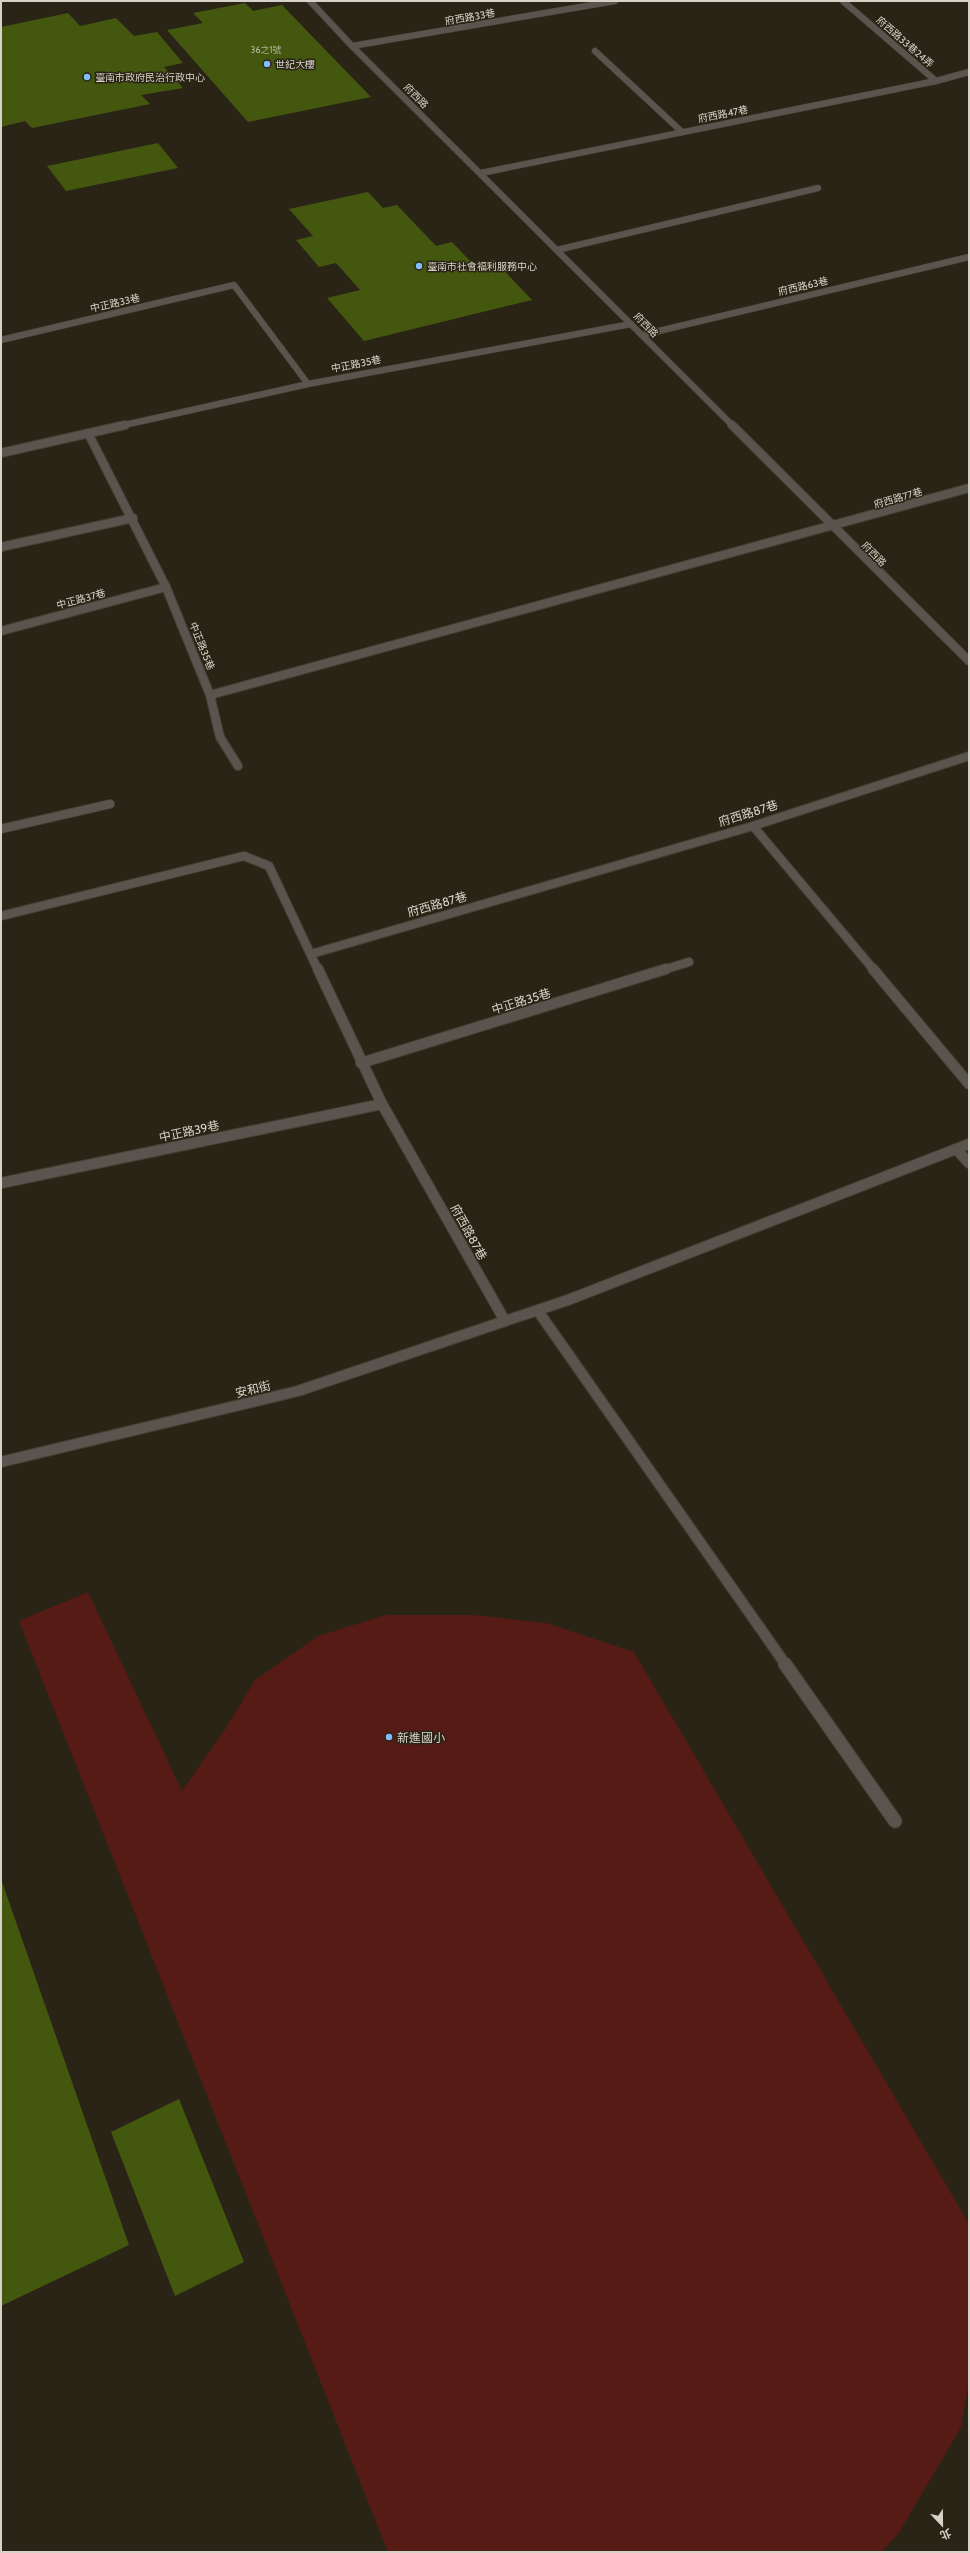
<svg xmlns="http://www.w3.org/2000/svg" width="970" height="2553" font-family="Cabin,'Noto Sans TC',sans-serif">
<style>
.green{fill:#571b15}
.building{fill:#44570f}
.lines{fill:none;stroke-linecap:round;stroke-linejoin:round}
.lane-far3-casing{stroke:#454032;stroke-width:7}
.lane-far2-casing{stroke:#454032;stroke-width:10}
.lane-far1-casing{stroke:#454032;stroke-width:12}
.lane-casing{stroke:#454032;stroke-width:15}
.street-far2-casing{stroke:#454032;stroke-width:7}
.street-far1-casing{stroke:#454032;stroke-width:10}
.street-casing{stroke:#454032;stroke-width:12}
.lane-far3{stroke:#5a544e;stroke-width:6}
.lane-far2{stroke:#5a544e;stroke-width:8}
.lane-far1{stroke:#5a544e;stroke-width:10}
.lane{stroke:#5a544e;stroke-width:13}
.street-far2{stroke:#5a544e;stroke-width:6}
.street-far1{stroke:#5a544e;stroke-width:8}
.street{stroke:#5a544e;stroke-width:10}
.poi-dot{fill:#82bcfa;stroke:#292415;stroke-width:1.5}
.labels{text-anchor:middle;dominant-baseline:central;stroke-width:3;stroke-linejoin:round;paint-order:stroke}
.far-number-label{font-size:9px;fill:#b1b39a}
.far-street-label{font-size:10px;fill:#d5d2c8;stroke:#292415}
.far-poi-label{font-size:10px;fill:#d5d2c8;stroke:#292415;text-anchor:start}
.street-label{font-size:12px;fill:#d5d2c8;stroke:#292415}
.poi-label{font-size:12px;fill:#d5d2c8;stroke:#292415;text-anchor:start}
</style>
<rect width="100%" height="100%" fill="#292415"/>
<path class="green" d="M 88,1592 L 182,1791 L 226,1728 L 255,1680 L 318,1636 L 386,1615 L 472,1615 L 546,1623 L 634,1652 L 969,2224 L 969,2380 L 961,2427 L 900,2531 L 882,2552 L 388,2552 L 19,1621 Z"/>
<g class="building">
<path d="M 245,3 L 253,11 L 282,5 L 371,97 L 248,122 L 167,30 L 203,23 L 193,13 Z"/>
<path d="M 68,13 L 80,26 L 116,18 L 134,36 L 157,32 L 183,63 L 164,67 L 183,88 L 141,95 L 150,104 L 32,128 L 25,121 L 1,127 L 1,27 Z"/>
<path d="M 158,143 L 178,168 L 66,191 L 47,166 Z"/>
<path d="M 368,192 L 383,208 L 397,205 L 436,246 L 452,242 L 474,265 L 494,260 L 532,300 L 364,341 L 327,298 L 360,290 L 336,263 L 319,267 L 296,240 L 313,236 L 289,209 Z"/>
<path d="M 1,1879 L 129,2245 L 1,2306 Z"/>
<path d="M 179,2099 L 244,2262 L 175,2296 L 111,2132 Z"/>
</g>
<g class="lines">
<defs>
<g id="lane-far3">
<path d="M 843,1 L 936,81"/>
<path d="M 352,46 L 615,1"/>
<path d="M 595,51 L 682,132"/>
<path d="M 481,173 L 936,81 L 969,72"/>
<path d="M 557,250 L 818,188"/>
<path d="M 642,335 L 969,257"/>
<path d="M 1,340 L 234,285 L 308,384"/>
<path d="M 120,426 L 308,384 L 631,324"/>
</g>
<g id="lane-far2">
<path d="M 88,433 L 166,587 L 210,695 L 220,737 L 238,766"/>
<path d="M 1,453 L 125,425"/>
<path d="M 1,547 L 133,518"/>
<path d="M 1,631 L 166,587"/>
<path d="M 210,695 L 969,488"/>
<path d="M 753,826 L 874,970"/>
<path d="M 1,829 L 110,804"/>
<path d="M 1,916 L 244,856 L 269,866 L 318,970"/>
<path d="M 311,954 L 753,826 L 969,756"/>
<path d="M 663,970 L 689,962"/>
</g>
<g id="lane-far1">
<path d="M 318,969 L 382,1104 L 505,1321 L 568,1300 L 969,1144"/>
<path d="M 873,969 L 969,1084"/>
<path d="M 361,1063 L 666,969"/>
<path d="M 956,1149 L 969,1163"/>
<path d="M 1,1183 L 382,1104"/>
<path d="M 538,1311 L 786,1665"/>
</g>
<path id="lane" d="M 785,1664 L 895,1821"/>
<path id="street-far2" d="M 310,1 L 352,46 L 733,426"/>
<path id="street-far1" d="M 732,425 L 969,661"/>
<path id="street" d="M 1,1462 L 298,1391 L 505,1321"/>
</defs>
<use href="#lane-far3" class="lane-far3-casing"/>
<use href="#lane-far2" class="lane-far2-casing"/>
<use href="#lane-far1" class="lane-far1-casing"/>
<use href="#lane" class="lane-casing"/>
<use href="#street-far2" class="street-far2-casing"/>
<use href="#street-far1" class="street-far1-casing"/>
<use href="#street" class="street-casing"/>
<use href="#lane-far3" class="lane-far3"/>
<use href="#lane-far2" class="lane-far2"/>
<use href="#lane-far1" class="lane-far1"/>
<use href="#lane" class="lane"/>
<use href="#street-far2" class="street-far2"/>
<use href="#street-far1" class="street-far1"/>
<use href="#street" class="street"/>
</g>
<g class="poi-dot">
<circle cx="267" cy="64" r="4"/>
<circle cx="87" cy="77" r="4"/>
<circle cx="419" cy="266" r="4"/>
<circle cx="389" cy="1737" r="4"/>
</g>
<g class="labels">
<g class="far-number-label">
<text x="266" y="49">36之1號</text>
</g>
<g class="far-street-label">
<text transform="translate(470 17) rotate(-10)">府西路33巷</text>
<text transform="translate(905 42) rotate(41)">府西路33巷24弄</text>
<text transform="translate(416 96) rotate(45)">府西路</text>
<text transform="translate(723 114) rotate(-11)">府西路47巷</text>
<text transform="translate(803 286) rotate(-13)">府西路63巷</text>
<text transform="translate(115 303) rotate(-13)">中正路33巷</text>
<text transform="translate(646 325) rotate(45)">府西路</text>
<text transform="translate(356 364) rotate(-11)">中正路35巷</text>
<text transform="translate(898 498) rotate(-16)">府西路77巷</text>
<text transform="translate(874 554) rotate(45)">府西路</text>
<text transform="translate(81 599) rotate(-15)">中正路37巷</text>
<text transform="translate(202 646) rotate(68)">中正路35巷</text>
</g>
<g class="far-poi-label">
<text x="275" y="64">世紀大樓</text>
<text x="95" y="77">臺南市政府民治行政中心</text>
<text x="427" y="266">臺南市社會福利服務中心</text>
</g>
<g class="street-label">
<text transform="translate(748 813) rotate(-17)">府西路87巷</text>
<text transform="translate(437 904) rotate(-16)">府西路87巷</text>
<text transform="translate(521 1001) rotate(-17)">中正路35巷</text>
<text transform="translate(189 1131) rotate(-12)">中正路39巷</text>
<text transform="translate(469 1232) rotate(61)">府西路87巷</text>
<text transform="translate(253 1389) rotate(-13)">安和街</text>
</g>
<g class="poi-label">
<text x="397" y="1737">新進國小</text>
</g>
</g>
<rect width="970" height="2553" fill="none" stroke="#d5d2c8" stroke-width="4"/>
<g transform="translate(942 2525) rotate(158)" stroke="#292415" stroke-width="3" paint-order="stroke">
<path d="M0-3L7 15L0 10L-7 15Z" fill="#d5d2c8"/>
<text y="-6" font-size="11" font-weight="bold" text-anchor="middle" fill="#d5d2c8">北</text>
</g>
</svg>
